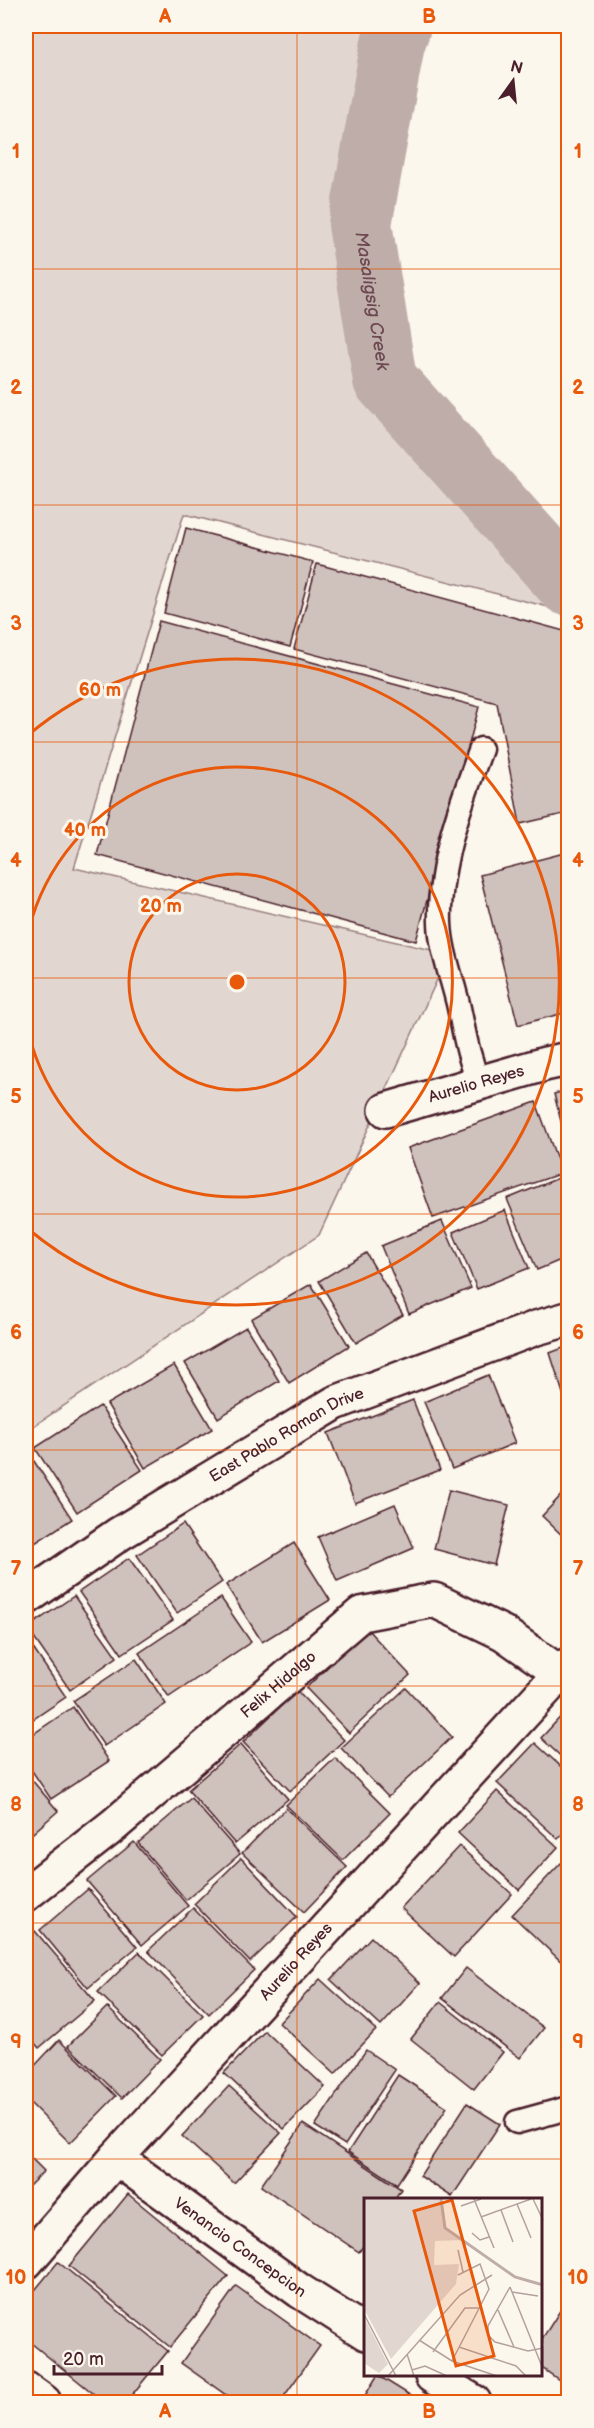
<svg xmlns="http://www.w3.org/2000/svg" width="594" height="2428" font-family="'Balsamiq Sans',sans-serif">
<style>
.green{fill:#e2d7d0;stroke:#967b7e;stroke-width:1.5}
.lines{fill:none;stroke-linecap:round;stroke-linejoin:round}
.river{stroke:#bfadaa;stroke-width:64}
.building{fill:#cfc2bc;stroke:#4a1f2b;stroke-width:1.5}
.service-casing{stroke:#4a1f2b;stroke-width:27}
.minor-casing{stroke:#4a1f2b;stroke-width:38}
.service{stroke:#fbf7ec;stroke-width:22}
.minor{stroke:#fbf7ec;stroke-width:33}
.grid{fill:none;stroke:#e8590c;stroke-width:1.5;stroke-opacity:0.55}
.ring{fill:none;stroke:#e8590c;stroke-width:3}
.labels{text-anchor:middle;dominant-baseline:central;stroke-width:6;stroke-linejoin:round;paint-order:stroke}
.street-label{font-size:16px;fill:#4a1f2b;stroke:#fbf7ec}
.water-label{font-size:18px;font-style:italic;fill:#6d4a51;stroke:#fbf7ec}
.inset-river{fill:none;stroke:#bfadaa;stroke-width:3}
.inset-road{fill:none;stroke:#b4a19f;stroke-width:1.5}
.view{fill:#e8590c;fill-opacity:0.15;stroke:#e8590c;stroke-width:3}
.inset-edge{fill:none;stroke:#4a1f2b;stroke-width:3}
.centre{fill:#e8590c;stroke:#fbf7ec;stroke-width:3}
.ring-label{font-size:18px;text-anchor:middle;font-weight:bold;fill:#e8590c;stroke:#fbf7ec;stroke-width:6;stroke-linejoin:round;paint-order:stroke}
.neatline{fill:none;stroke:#e8590c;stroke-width:2}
.grid-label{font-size:20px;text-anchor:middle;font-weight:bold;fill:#e8590c}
</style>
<rect width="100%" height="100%" fill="#fbf7ec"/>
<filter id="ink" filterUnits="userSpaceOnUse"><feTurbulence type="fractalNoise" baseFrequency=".0167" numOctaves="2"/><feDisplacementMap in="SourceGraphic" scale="12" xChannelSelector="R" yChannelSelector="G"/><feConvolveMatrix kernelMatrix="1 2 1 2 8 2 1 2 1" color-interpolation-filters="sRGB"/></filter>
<g filter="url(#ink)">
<path class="green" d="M 26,26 L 399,26 L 393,43 L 360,224 L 385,380 L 568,584 L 568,612 L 184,514 L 74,868 L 449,954 L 319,1235 L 26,1431 Z"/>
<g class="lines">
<path class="river" id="s1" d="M 399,26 L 393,43 L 360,224 L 385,380 L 568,584"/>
</g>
<g class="building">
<path d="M 186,528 L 313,562 L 290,647 L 164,613 Z"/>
<path d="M 317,564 L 568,632 L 568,813 L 520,824 L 497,703 L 294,649 Z"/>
<path d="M 159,621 L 479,707 L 416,941 L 97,855 Z"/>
<path d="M 568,852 L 568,1012 L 518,1025 L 480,875 Z"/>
<path d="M 568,1090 L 568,1149 L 554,1094 Z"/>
<path d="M 536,1102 L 562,1173 L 433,1218 L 408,1148 Z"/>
<path d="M 566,1175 L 568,1181 L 568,1257 L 537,1270 L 507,1199 Z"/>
<path d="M 505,1210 L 529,1268 L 477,1289 L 453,1232 Z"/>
<path d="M 442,1221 L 471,1288 L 409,1314 L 381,1246 Z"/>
<path d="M 366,1253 L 403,1315 L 356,1343 L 319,1281 Z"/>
<path d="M 311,1284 L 349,1346 L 289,1383 L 251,1319 Z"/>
<path d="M 246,1327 L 279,1381 L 218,1418 L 185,1363 Z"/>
<path d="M 568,1346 L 568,1409 L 550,1353 Z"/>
<path d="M 174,1365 L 212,1429 L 145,1468 L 107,1404 Z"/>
<path d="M 488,1375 L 515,1443 L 452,1469 L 424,1402 Z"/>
<path d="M 413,1400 L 440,1470 L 355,1503 L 328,1433 Z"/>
<path d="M 100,1406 L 142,1470 L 77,1512 L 35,1448 Z"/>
<path d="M 28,1452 L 72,1519 L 35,1543 L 26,1529 L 26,1453 Z"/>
<path d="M 568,1488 L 568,1541 L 542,1516 Z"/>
<path d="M 449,1490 L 509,1505 L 494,1565 L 434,1549 Z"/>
<path d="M 395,1504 L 414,1548 L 337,1581 L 318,1537 Z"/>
<path d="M 183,1524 L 222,1582 L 177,1613 L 137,1555 Z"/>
<path d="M 294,1543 L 330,1600 L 262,1642 L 226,1585 Z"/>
<path d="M 129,1558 L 173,1620 L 122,1654 L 79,1592 Z"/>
<path d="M 74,1596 L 117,1657 L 70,1690 L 27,1628 Z"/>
<path d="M 221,1598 L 251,1642 L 169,1697 L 139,1653 Z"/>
<path d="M 367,1629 L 410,1675 L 349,1733 L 306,1688 Z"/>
<path d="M 26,1638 L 66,1697 L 26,1724 Z"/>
<path d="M 136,1659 L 166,1704 L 104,1746 L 73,1701 Z"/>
<path d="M 406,1688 L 452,1737 L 388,1797 L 341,1748 Z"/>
<path d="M 297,1691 L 344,1740 L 290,1791 L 243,1742 Z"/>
<path d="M 73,1707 L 109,1761 L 51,1799 L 26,1762 L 26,1739 Z"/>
<path d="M 568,1709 L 568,1763 L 541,1738 Z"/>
<path d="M 535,1743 L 568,1773 L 568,1827 L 558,1839 L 497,1783 Z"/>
<path d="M 241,1744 L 288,1799 L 235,1844 L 188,1790 Z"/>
<path d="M 335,1758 L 390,1813 L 343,1860 L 286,1805 Z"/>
<path d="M 26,1773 L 58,1811 L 26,1839 Z"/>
<path d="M 497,1791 L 558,1847 L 519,1890 L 458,1833 Z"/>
<path d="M 191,1798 L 240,1854 L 186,1900 L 138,1843 Z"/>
<path d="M 286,1808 L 347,1867 L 304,1912 L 242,1853 Z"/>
<path d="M 134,1842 L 188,1906 L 142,1945 L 87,1881 Z"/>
<path d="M 459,1846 L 512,1894 L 454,1957 L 401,1908 Z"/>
<path d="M 241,1858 L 297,1917 L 250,1962 L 194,1904 Z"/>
<path d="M 561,1863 L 568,1869 L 568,1968 L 512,1915 Z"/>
<path d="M 88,1889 L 137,1947 L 88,1988 L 40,1930 Z"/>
<path d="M 193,1908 L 254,1970 L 209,2014 L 148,1951 Z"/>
<path d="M 35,1931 L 95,2001 L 39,2048 L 26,2033 L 26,1940 Z"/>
<path d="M 371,1937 L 420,1983 L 381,2026 L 331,1980 Z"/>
<path d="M 139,1952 L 203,2015 L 162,2055 L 98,1992 Z"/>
<path d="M 466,1968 L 544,2028 L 520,2058 L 442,1998 Z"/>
<path d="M 320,1979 L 376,2030 L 335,2074 L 279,2023 Z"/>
<path d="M 440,2002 L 503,2052 L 474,2089 L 411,2039 Z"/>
<path d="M 107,2007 L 160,2059 L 122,2098 L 68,2046 Z"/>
<path d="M 265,2031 L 325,2087 L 284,2129 L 224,2073 Z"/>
<path d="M 59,2040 L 116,2096 L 70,2143 L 26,2099 L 26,2075 Z"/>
<path d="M 366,2050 L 395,2070 L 345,2145 L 315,2126 Z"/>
<path d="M 398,2075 L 447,2107 L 397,2184 L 348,2152 Z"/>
<path d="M 229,2086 L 281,2133 L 234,2183 L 182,2136 Z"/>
<path d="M 467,2103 L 500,2124 L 452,2197 L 420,2176 Z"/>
<path d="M 303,2124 L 401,2189 L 394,2200 L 366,2200 L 366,2242 L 359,2252 L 261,2186 Z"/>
<path d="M 26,2153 L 44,2171 L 26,2189 Z"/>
<path d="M 128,2194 L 228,2276 L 170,2347 L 69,2266 Z"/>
<path d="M 58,2262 L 168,2351 L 126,2402 L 104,2402 L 26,2339 L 26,2301 Z"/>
<path d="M 236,2286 L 320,2346 L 280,2402 L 236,2402 L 181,2363 Z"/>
<path d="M 568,2298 L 568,2386 L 542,2368 L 542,2339 Z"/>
<path d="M 377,2376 L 379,2376 L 421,2402 L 361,2402 Z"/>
</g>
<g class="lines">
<defs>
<g id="service">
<path d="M 479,1083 C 468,1056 465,1036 459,1008 C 453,980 441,952 440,923 C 438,864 461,803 481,749"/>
<path d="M 517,2122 L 568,2108"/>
</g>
<g id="minor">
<path id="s2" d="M 386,1110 L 545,1064 L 568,1059"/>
<path id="s3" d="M 26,1598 L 119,1534 L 335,1403 L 536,1328 L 568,1319"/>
<path id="s4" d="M 26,1894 L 114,1825 L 361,1614 L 434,1600 L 503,1633 L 560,1673"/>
<path id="s5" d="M 116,2158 L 300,2291 L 366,2333"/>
<path id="s6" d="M 26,2262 L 116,2158 L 568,1665"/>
<path d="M 432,2376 L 474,2402"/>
<path d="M 26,2389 L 44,2402"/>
</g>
</defs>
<use href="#service" class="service-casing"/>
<use href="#minor" class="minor-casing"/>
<use href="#service" class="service"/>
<use href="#minor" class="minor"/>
</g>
</g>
<path class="grid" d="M 297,26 L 297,2402M 26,269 L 568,269M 26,505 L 568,505M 26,742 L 568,742M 26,978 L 568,978M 26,1214 L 568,1214M 26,1450 L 568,1450M 26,1686 L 568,1686M 26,1923 L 568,1923M 26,2159 L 568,2159"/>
<g class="ring">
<circle cx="237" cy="982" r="108"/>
<path d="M26 943A215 215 0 1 1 26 1021"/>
<path d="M27 736A323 323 0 1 1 27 1228"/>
</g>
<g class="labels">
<g class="street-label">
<text stroke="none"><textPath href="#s2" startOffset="94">Aurelio Reyes</textPath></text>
<text stroke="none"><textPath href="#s3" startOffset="308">East Pablo Roman Drive</textPath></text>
<text stroke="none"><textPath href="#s4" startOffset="328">Felix Hidalgo</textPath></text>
<text stroke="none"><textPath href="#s6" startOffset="404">Aurelio Reyes</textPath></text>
<text stroke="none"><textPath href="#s5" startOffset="153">Venancio Concepcion</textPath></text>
</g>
<g class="water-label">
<text stroke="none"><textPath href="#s1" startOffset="280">Masaligsig Creek</textPath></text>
</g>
</g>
<g transform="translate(364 2198)">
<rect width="178" height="178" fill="#fbf7ec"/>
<path d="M 0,1 L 77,1 L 81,30 L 99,42 L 71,43 L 70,67 L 95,66 L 92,86 L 27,161 L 0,111 ZM 0,119 L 24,166 L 15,175 L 0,165 Z" fill="#e2d7d0"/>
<path class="inset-river" d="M 77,1 L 81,30 L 151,79 L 179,87"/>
<path class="inset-road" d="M 110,1 L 130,50M 169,1 L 179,22M 153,6 L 167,40M 97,8 L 117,1M 137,12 L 149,44M 117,19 L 167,1M 108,35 L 116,42 L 125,39M 94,52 L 99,74M 146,89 L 179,171M 148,94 L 174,98M 134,112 L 150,149M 0,116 L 32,178M 124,137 L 131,144 L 164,153 L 179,150M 124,137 L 124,128 L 146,89M 55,142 L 88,163 L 133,178M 95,149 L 152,168 L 162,178M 69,154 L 101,110 L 115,110M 43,156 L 50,178M 88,163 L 125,91 L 116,66 L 94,77M 48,172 L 61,168 L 83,178M 24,178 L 96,97 L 128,77"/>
<path class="view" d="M 88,2 L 130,158 L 92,168 L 50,13 Z"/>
<rect width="178" height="178" class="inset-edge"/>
</g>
<circle cx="237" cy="982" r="9" class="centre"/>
<g class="ring-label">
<text x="100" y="696">60 m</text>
<text x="85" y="836">40 m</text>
<text x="161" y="912">20 m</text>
</g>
<rect width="594" height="2428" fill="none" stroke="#fbf7ec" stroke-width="66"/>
<g transform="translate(513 81) rotate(15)" stroke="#fbf7ec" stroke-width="4.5" paint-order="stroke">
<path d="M0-4.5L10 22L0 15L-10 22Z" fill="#4a1f2b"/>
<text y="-9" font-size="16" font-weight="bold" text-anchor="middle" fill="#4a1f2b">N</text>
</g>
<path d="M54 2365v9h108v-9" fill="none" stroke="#4a1f2b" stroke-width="3"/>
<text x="63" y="2365" font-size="18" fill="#4a1f2b" stroke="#fbf7ec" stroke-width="4.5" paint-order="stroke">20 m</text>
<rect x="33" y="33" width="528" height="2362" class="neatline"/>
<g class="grid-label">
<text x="165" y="23">A</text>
<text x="429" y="23">B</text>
<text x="16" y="158">1</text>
<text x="578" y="158">1</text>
<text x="16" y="394">2</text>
<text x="578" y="394">2</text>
<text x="16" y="630">3</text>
<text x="578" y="630">3</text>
<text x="16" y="867">4</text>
<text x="578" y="867">4</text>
<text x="16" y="1103">5</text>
<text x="578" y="1103">5</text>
<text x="16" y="1339">6</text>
<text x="578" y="1339">6</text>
<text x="16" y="1575">7</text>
<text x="578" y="1575">7</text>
<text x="16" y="1811">8</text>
<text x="578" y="1811">8</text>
<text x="16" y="2048">9</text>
<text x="578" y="2048">9</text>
<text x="16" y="2284">10</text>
<text x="578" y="2284">10</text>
<text x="165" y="2418">A</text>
<text x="429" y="2418">B</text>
</g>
</svg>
